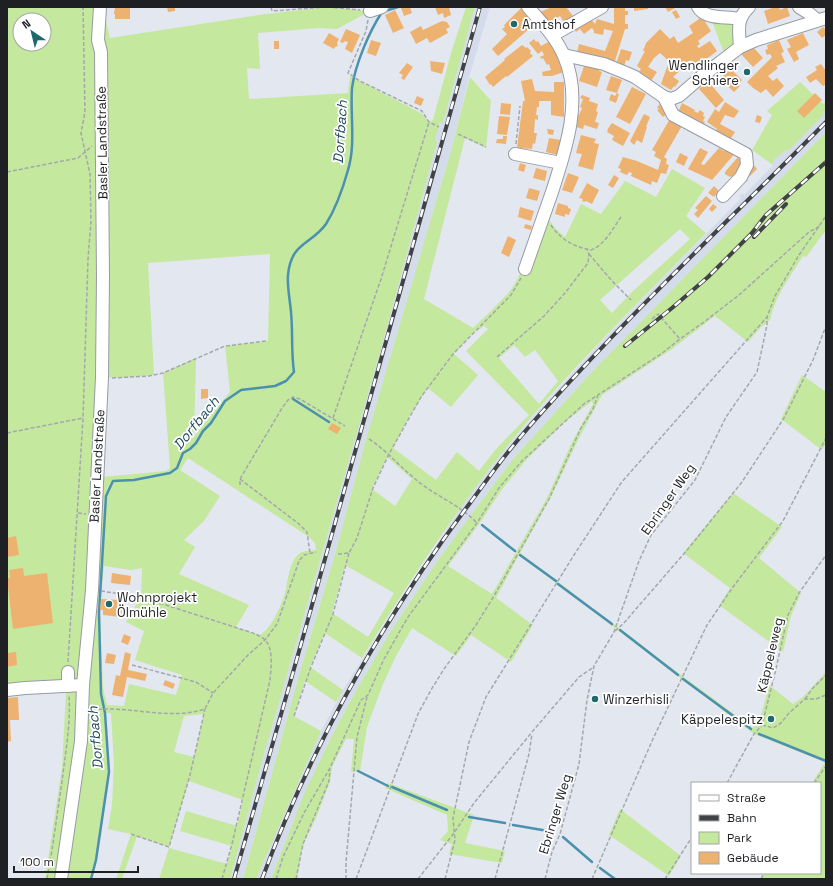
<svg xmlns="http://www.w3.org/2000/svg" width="833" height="886" font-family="'Space Grotesk',sans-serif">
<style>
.built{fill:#d4dceb}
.green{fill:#c4e89e;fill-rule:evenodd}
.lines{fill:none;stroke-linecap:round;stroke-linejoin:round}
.stream{stroke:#4b91af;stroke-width:2.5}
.building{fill:#eeb270}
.minor-casing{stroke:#969ba3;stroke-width:14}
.path{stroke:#a4a7ae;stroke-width:1.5;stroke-dasharray:4 2;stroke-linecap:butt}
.minor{stroke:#fff;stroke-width:12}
.rail-casing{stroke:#404246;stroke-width:4}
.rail{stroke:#fff;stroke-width:2.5;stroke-dasharray:8;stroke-linecap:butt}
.poi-dot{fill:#1d696e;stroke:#fff;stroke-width:1.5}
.labels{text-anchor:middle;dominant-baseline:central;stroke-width:3.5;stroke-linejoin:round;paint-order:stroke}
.poi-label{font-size:13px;fill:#1f2024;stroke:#fff;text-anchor:start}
.street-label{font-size:13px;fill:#1f2024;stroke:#fff}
.water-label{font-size:14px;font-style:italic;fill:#1f4a5c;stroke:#fff}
</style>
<rect width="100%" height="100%" fill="#e3e7f0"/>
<g class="built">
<path d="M 475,7 L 490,7 L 470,74 L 451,151 L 367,436 L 334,558 L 299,675 L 243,879 L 230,879 L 262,761 L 381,349 L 437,142 L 435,140 L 440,122 L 443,123 Z"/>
<path d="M 826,109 L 826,132 L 591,373 L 514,458 L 474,511 L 436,563 L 389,634 L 352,698 L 330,740 L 285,843 L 271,879 L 256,879 L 321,731 L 343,690 L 378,634 L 463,504 L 502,453 L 543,405 L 599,344 L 741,198 L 739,196 L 743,193 L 744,195 L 773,165 L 774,160 L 786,150 L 788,150 L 824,115 L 823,112 Z"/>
</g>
<g class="green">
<path d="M 7,7 L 96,7 L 105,17 L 110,38 L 266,14 L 327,7 L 370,11 L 337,29 L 319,28 L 258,33 L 260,69 L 247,68 L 249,99 L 348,93 L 350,76 L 417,111 L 423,115 L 429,122 L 433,120 L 451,53 L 466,7 L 475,7 L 443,123 L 440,122 L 435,140 L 437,142 L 381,349 L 262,761 L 230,879 L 159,879 L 169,848 L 227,864 L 232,846 L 180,831 L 186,811 L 237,826 L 243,800 L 189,781 L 169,847 L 137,836 L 122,879 L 116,879 L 131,834 L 108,829 L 112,805 L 114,764 L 111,713 L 105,713 L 109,772 L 96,860 L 91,879 L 45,879 L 62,768 L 66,691 L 7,695 ZM 20,20 L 44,20 L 44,44 L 20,44 ZM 270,254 L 268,341 L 225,346 L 230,392 L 194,436 L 196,358 L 163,373 L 170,468 L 166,471 L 102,477 L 107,377 L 121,378 L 154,375 L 148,263 ZM 188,458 L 309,537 L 315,543 L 316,550 C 310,551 305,550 300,553 C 289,561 288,581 285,593 C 281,606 271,630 259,635 L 236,627 L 249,605 L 179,574 L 195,547 L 184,540 L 204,521 L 220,496 L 180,470 ZM 104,566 L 131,570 L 142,568 L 141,597 L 126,622 L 144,631 L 135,660 L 182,675 L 176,695 L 129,684 L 124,706 L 107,705 L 103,688 L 100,614 L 99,613 ZM 204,714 L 194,757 L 174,752 L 184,716 Z"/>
<path d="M 710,16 L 733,18 L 739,36 L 726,58 Z"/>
<path d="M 470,77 L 491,101 L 486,148 L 465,138 L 424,299 L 473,328 L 490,312 L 510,291 L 517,280 L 546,215 L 554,227 L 565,237 L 581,204 L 601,214 L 625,181 L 656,197 L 672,169 L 705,188 L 686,216 L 706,233 C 637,305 563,375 501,454 C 450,519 405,588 362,658 L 325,633 L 310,667 L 343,690 L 336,702 L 305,681 L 294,716 L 321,731 L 256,879 L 243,879 L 299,675 L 334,558 L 367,436 L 451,151 ZM 680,229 L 690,239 L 632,292 L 612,313 L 600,300 ZM 484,326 L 488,329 L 466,351 L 529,415 L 496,449 L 479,471 L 457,452 L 436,480 L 393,448 L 410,415 L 428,388 L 451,407 L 478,375 L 454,354 L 476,330 L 477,331 ZM 514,345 L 525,357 L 535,350 L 558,381 L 539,404 L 499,358 ZM 387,457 L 412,479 L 395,506 L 372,489 ZM 345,565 L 394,593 L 368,637 L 332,613 Z"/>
<path d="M 800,82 L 823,104 L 826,102 L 826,109 L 823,112 L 824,115 L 788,151 L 786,150 L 774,160 L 773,165 L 752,150 L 772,115 L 767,111 Z"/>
<path d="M 826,132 L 826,230 L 806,257 L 803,256 C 790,277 775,296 770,320 L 761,327 L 748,342 L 715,316 L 672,349 L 602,395 L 578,440 L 551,497 L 520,553 L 673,669 L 753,728 L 762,712 L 769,685 L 793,704 L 803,697 L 826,672 L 826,879 L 760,879 L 763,873 L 820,873 L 820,783 L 812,783 L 825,762 L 754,734 L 519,555 L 496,598 L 533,625 L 511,662 L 471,635 L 456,656 L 412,628 L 396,656 L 383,684 L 367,727 L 360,771 L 351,772 L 354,739 L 346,739 L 332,767 L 330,782 L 316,818 L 304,843 L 301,854 L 297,879 L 271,879 L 305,792 L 330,740 L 352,698 L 389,634 L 436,563 L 474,511 L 514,458 L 591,373 ZM 592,401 L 593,404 L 572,442 L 547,498 L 492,594 L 448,566 L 479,524 L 503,488 L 527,459 L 565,422 Z"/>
<path d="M 802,375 L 826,392 L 826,443 L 822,450 L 781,419 Z"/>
<path d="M 733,493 L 782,527 L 759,558 L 801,593 L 791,616 L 783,652 L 719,605 L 730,588 L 683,553 Z"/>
<path d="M 388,783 L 474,815 L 465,843 L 505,851 L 502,863 L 449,854 L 452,844 L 440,840 L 448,831 L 447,815 L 385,788 Z"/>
<path d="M 620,809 L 681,856 L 669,876 L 609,835 Z"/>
</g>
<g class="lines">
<g class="stream">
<path d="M 293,399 L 329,422"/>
<path d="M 482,525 L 515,551"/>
<path d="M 520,555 L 556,581"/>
<path d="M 558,584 L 612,624"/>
<path d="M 620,630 L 678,675"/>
<path d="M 683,679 L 751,729"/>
<path d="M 759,734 L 826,761"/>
<path d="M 358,771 L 388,786"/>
<path d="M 392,787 L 447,810"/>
<path d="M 469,817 L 505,823"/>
<path d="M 513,825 L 554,832"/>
<path d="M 563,837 L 592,862"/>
<path d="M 600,868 L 615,879"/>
<path d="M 91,879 L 96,860 L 109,772 L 105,713 L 101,694 L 99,613 L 106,496 L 113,481 L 134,480 L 170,473 L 177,468 L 183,453 L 190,449 L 196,443 L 203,431 L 211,423 L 225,401 L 241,390 L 275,386 L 286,381 L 294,372 C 291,352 293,332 291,312 C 290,300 287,287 288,275 C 291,242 311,245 326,224 C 336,208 343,188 348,170 C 356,144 350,115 352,88 C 355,65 369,32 382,12 L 398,7"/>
</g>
</g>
<g class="building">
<path d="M 115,7 L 130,7 L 130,19 L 115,19 L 115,14 L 114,14 Z"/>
<path d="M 167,7 L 175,7 L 175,11 L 168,12 Z"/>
<path d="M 405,7 L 410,7 L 412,13 L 404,16 L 401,8 Z"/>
<path d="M 435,7 L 449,7 L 451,15 L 444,18 L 443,13 L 438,15 Z"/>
<path d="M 522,7 L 529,16 L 522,22 L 529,29 L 498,56 L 492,49 L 507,34 L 502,29 L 505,27 L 504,25 Z"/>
<path d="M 552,7 L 566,7 L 573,16 L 564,22 L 560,16 L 548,23 L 540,12 Z"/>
<path d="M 614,7 L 625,7 L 625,11 L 628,11 L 628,15 L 625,15 L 625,24 L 628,24 L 628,29 L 625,29 L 614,64 L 577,53 L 579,44 L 605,51 L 613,31 L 604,29 L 603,35 L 594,33 L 594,31 L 592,28 L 584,34 L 580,29 L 576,32 L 573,27 L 590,18 L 595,24 L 597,19 L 614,24 Z"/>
<path d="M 634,7 L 648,7 L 648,9 L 634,11 Z"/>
<path d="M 665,7 L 677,7 L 668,12 Z"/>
<path d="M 775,7 L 779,7 L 780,10 L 787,7 L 790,16 L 768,24 L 764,11 Z"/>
<path d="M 395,10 L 404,28 L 393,33 L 385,15 Z"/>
<path d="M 676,10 L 680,17 L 676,19 L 672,12 Z"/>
<path d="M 702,17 L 711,31 L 698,41 L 700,44 L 697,46 L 699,48 L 710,41 L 717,51 L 696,67 L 691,60 L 673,77 L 679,81 L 675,87 L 674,86 L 671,90 L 661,84 L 667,67 L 671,63 L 660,53 L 654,58 L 648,67 L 657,72 L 651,81 L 638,73 L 641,69 L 637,66 L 645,51 L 643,51 L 646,43 L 660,29 L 670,39 L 674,36 L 678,43 L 693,33 L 689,26 Z"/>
<path d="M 442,21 L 447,22 L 450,27 L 446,29 L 448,33 L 430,43 L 427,38 L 416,44 L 410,32 L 421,26 L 423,30 Z"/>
<path d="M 823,27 L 826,30 L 826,35 L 822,38 L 817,32 Z"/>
<path d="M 346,29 L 360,35 L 352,53 L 345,49 L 348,42 L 345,41 L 343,43 L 340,42 Z"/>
<path d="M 329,33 L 339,39 L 337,43 L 338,46 L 335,47 L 334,49 L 323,43 Z"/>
<path d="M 803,33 L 809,45 L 796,52 L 799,59 L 794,62 L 787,49 L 791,47 L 787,40 Z"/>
<path d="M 534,39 L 536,42 L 538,41 L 541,46 L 550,41 L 559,61 L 561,60 L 564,72 L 552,76 L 543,76 L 542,72 L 551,70 L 549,64 L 547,65 L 543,58 L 541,59 L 540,57 L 544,55 L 542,51 L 538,54 L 529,43 Z"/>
<path d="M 371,40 L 381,43 L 376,56 L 367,53 Z"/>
<path d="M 779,40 L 784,52 L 781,53 L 785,62 L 776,66 L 778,68 L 768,76 L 773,81 L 777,78 L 784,86 L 773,97 L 766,89 L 761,93 L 753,88 L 747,82 L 772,57 L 770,54 L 767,55 L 765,50 L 768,49 L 767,45 Z"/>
<rect x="274" y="41" width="5" height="8"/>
<path d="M 522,45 L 526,48 L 527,47 L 531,51 L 530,53 L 533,56 L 507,77 L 506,76 L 493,87 L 491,84 L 490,85 L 485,77 L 505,60 L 504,59 Z"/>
<path d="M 753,47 L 763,58 L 753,67 L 741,54 L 746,50 Z"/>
<path d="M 621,49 L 632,52 L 629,61 L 626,60 L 624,67 L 616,64 Z"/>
<path d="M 430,61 L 445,63 L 442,74 L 431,71 Z"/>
<path d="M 407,63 L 413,67 L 404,80 L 401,78 L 403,75 L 399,73 Z"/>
<path d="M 821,64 L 826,71 L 826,84 L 823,86 L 816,79 L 810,83 L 806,77 L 817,70 L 815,67 Z"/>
<path d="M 587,65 L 600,69 L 599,71 L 602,72 L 597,87 L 579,81 L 584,66 L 587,67 Z"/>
<path d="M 731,69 L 742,80 L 738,84 L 740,86 L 734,92 L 720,79 Z"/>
<path d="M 611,76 L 622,80 L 617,93 L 619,94 L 616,103 L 609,100 L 611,94 L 615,96 L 617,93 L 606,90 Z"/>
<path d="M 532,79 L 535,91 L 554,92 L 554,82 L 564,82 L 564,117 L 551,115 L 551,101 L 539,101 L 539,107 L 537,107 L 536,115 L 538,115 L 538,120 L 535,119 L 534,133 L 537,133 L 535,144 L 533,143 L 532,149 L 517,148 L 523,101 L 525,101 L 521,81 Z"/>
<path d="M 708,81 L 724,100 L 716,108 L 699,89 Z"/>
<path d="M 632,87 L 646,94 L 630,124 L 616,117 Z"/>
<path d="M 815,93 L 822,100 L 804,118 L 797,111 Z"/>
<path d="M 582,95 L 590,98 L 589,101 L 598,104 L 596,111 L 598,112 L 595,122 L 599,123 L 597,129 L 584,125 L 583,129 L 576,127 L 577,123 L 575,123 L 577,115 L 579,115 L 582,108 L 580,107 L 583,99 L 580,98 Z"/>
<path d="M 417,96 L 424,99 L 421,106 L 414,103 Z"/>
<path d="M 725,102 L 739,111 L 734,118 L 725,115 L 720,124 L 735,132 L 730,140 L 716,131 L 717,129 L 707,122 L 715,109 L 719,112 Z"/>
<path d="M 501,103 L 511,104 L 510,115 L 500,114 Z"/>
<path d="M 682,103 L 695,110 L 694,111 L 698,113 L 700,110 L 704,113 L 703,116 L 705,117 L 703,121 L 705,122 L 702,127 L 678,112 Z"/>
<path d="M 660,104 L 668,113 L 663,117 L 657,110 L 659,109 L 657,107 Z"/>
<path d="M 644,114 L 650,117 L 646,127 L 647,127 L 642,143 L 637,140 L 634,145 L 630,141 Z"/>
<path d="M 757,115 L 762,117 L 760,123 L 755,122 Z"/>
<path d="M 499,116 L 510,117 L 507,135 L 497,134 Z"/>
<path d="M 671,117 L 683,124 L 664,157 L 667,159 L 666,164 L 669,165 L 666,174 L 661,173 L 657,183 L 652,181 L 651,185 L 631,176 L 632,173 L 629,172 L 627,175 L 620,172 L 621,169 L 618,168 L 623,157 L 637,161 L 658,170 L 661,160 L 654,156 L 656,152 L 652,150 Z"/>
<path d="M 612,123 L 630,133 L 623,146 L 612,140 L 614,136 L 607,132 L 608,130 L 607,130 Z"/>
<path d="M 547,129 L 554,130 L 553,135 L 548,134 Z"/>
<path d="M 581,135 L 596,139 L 594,143 L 599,144 L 593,170 L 578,166 L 582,154 L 576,153 Z"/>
<path d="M 503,136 L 507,136 L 506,144 L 496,143 L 497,139 L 503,139 Z"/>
<path d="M 549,138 L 561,140 L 558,155 L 546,152 Z"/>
<path d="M 728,147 L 737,151 L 712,180 L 688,169 L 700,148 L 708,152 L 701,164 L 704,165 L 719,148 L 724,151 Z"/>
<path d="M 680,153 L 688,157 L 684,166 L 676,162 Z"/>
<path d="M 738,157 L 743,163 L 734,179 L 731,176 L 730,177 L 725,174 L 725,172 Z"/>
<path d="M 520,163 L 526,165 L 524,172 L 518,170 Z"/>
<path d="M 754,165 L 757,169 L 750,176 L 746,172 Z"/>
<path d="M 536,168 L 547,171 L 545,181 L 533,178 Z"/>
<path d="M 568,173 L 579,177 L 572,193 L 562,190 Z"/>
<path d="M 614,175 L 619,178 L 613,188 L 608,185 Z"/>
<path d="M 587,183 L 599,190 L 592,204 L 586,201 L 585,202 L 582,201 L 583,199 L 579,198 Z"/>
<path d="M 714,186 L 719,191 L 714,197 L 708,193 Z"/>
<path d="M 529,188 L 540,191 L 537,201 L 526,198 Z"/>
<path d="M 706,196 L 712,201 L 698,218 L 694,214 L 698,210 L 695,208 Z"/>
<path d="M 558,203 L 568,206 L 568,208 L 571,209 L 569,215 L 565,214 L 565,217 L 555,214 Z"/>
<path d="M 713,204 L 717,207 L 712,212 L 709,209 Z"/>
<path d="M 520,207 L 534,211 L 531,221 L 518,217 Z"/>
<path d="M 525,224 L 532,226 L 531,230 L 524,228 Z"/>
<path d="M 508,236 L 516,240 L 509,257 L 501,253 Z"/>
<path d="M 201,389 L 208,389 L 208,398 L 201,399 Z"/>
<path d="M 332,423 L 341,428 L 337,434 L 328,429 Z"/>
<path d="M 16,536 L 19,555 L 7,557 L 7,538 Z"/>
<path d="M 23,568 L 24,576 L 47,573 L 53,623 L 13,629 L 7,578 L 10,578 L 9,570 Z"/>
<path d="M 112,573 L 131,576 L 130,585 L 111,583 Z"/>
<path d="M 101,599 L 118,600 L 117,608 L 122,609 L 121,617 L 103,615 L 103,610 L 100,610 Z"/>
<path d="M 124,634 L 131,637 L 128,645 L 121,642 Z"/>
<path d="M 16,652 L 17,665 L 7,667 L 7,653 Z"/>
<path d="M 125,652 L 131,654 L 128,670 L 147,674 L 145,681 L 127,677 L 123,697 L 112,695 L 116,675 L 120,676 Z"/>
<path d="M 107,653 L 116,655 L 114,664 L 105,663 Z"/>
<path d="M 165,680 L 175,684 L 173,689 L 163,685 Z"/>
<path d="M 593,696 L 599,697 L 597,703 L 591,701 Z"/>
<path d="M 18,697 L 19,720 L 10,720 L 11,741 L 7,742 L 7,698 Z"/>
</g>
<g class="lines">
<defs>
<g id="minor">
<path d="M 698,7 C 705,20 726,16 739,19"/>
<path d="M 799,7 L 810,14 L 817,20"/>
<path d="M 370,11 L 382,7"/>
<path d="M 553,35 L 602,7"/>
<path d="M 740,47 C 739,30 736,19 749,7"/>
<path d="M 564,55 L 604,64 L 626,73 L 635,77 L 664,97 L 671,99 L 679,96 L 701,77 L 740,47 L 756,40 L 826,18"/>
<path d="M 664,97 L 673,115 L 746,154 L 747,165 L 741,177 L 723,196"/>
<path d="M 515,154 L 561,163"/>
<path d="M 525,269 C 534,243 543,218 552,192 C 566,149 583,99 564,56 C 556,37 541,22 528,7"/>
<path d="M 68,672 L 68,686"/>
<path d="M 7,690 L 25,688 L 83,685"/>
<path d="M 61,879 L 81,741 L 83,685 L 92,590 L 102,377 L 103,276 L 101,52 L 98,40 L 100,7"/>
</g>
</defs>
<use href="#minor" class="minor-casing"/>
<g class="path">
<path d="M 271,7 L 272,11 L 327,7"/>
<path d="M 328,7 L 360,10"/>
<path d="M 368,20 L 366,31 L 348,73 L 360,81 L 422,111 L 429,122 L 439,127"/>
<path d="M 458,134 L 486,147"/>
<path d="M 516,144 L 520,106"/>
<path d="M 7,172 L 78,158 L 92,146"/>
<path d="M 551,225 C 560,239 574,247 591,250 C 605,245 613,228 621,217"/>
<path d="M 589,254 L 612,281 L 631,300"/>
<path d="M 652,319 L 658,314 L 680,339"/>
<path d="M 497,357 L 544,316 L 565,293 L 588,263 L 589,254 L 587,249"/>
<path d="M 112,378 L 149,376 L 163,373 L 225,346 L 266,341"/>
<path d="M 333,418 L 381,279 L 429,122"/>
<path d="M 7,433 L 83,418"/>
<path d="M 369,439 C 386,450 398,465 414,478 C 433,495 459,504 477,523"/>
<path d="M 240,479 L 299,524 L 307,532 L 310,553"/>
<path d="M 240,485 L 240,479 L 282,408 L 288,400 L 293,397 L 300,399 L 345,426"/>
<path d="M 78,513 L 86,514"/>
<path d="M 338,554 L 349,553 L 357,538 L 373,488 L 389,454 L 421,397 L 453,354 L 511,295 L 521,278"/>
<path d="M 101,591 L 141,597 L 256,634 C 258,636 262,637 264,639 C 274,647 271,669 270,680 L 232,844 L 222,879"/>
<path d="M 615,631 L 623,624 L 688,549 L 742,482 L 784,418 L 813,360 L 826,326"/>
<path d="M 68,662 L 83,418 L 88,259 L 91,221 L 90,174 L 81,133 L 85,112 L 83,7"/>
<path d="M 132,665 L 196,682 L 213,693"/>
<path d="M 805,699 L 812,689 L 826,675"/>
<path d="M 92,710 C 129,705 168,721 205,709 L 213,693 L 248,655 L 265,640 L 277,624 L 299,561 L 304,555 L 316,552"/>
<path d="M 294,716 L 311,667 L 333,614 L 349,553"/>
<path d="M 762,725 L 773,728 L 781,723 L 789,713 L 805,699 L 816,699 L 826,695"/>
<path d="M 727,783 L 754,734 L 762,725 L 775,673 L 788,615 L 799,593 L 826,555"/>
<path d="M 814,783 L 826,766"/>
<path d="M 131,834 L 169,847 L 190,775 L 205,709"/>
<path d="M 47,879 C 53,847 57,814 62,782 C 65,754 71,725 69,696"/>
<path d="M 276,879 L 283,857 L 304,813 L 330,768 L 361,700 L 368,695 L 384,659 L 408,617 L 477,523 L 499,488 L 521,462 L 584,404 L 661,354 L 680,339 L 704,322 L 739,295 L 809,232 L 820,226"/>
<path d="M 296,879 L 303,844 L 329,781 L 330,770"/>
<path d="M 346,879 L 346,862 L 357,737 L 367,697"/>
<path d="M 356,879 L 418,714 L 431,690 L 444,669 L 476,625 L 494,596 L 549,499 L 581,428 L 593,409 L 598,395"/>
<path d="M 418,879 L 454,833 L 474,803 L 532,732 L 579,677 L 594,667"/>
<path d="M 445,879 L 455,840 L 453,818 L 469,742 L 486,697 L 574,555 L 621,483 L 767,317"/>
<path d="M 495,879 L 529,754 L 532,734"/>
<path d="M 545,879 L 552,852 L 560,834 L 579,764 L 587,700 L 594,666 L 614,632 L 639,561 L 651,535 L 695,480 L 726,417 L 757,372 L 767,325 L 767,317 L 775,296 L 799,255 L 826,216"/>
<path d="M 592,879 L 652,741 L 707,625 L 733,587 L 783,521 L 826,438"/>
<path d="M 665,879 L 692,837"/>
<path d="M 761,879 L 764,873"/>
</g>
<use href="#minor" class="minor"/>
<defs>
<g id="rail">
<path d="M 754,237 L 786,204"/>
<path d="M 625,346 L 672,308 L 708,277 L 752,233 L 766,215 L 826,162"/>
<path d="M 234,879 C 318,589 397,298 480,7"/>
<path d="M 262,879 C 312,744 384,618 470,503 C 484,484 498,464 513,446 C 543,409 577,374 610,339 C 680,266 754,195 826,122"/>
</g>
</defs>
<use href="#rail" class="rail-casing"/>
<use href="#rail" class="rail"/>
</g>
<g class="poi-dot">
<circle cx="514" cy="24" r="4"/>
<circle cx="747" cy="72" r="4"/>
<circle cx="109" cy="604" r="4"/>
<circle cx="595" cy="699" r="4"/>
<circle cx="771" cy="719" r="4"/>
</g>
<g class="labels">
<g class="poi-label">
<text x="522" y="24">Amtshof</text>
<text x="739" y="65" text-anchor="end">Wendlinger<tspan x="739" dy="15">Schiere</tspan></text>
<text x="117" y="597">Wohnprojekt<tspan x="117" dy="15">Ölmühle</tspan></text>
<text x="603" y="699">Winzerhisli</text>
<text x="763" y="719" text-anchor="end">Käppelespitz</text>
</g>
<g class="street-label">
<text transform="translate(102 143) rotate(-91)">Basler Landstraße</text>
<text transform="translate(97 466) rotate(-87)">Basler Landstraße</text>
<text transform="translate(668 499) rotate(-55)">Ebringer Weg</text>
<text transform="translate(770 655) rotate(-77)">Käppeleweg</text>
<text transform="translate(555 814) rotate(-73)">Ebringer Weg</text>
</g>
<g class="water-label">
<text transform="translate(340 132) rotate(-86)">Dorfbach</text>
<text transform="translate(196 423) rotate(-51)">Dorfbach</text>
<text transform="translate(95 738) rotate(-95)">Dorfbach</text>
</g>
</g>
<rect width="833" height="886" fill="none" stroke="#1f2024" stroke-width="16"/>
<rect x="691" y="782" width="130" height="92" fill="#ffffff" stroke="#a5a6a7"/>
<rect x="699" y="795" width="20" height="6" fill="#ffffff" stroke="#a5a6a7"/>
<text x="727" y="802" font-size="12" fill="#1f2024">Straße</text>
<rect x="699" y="815" width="20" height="6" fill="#404246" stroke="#a5a6a7"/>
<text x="727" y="822" font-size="12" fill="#1f2024">Bahn</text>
<rect x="699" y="832" width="20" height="12" fill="#c4e89e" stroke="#a5a6a7"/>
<text x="727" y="842" font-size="12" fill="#1f2024">Park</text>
<rect x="699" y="852" width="20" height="12" fill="#eeb270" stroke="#a5a6a7"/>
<text x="727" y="862" font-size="12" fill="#1f2024">Gebäude</text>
<g transform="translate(32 32) rotate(325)"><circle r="19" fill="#ffffff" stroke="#a5a6a7"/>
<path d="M0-3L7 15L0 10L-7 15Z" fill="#1d696e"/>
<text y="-6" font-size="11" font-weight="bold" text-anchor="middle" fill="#1f2024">N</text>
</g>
<path d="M14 866v6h124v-6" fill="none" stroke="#1f2024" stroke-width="2"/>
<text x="20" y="866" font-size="12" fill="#1f2024" stroke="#ffffff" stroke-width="3" paint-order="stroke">100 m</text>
</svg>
